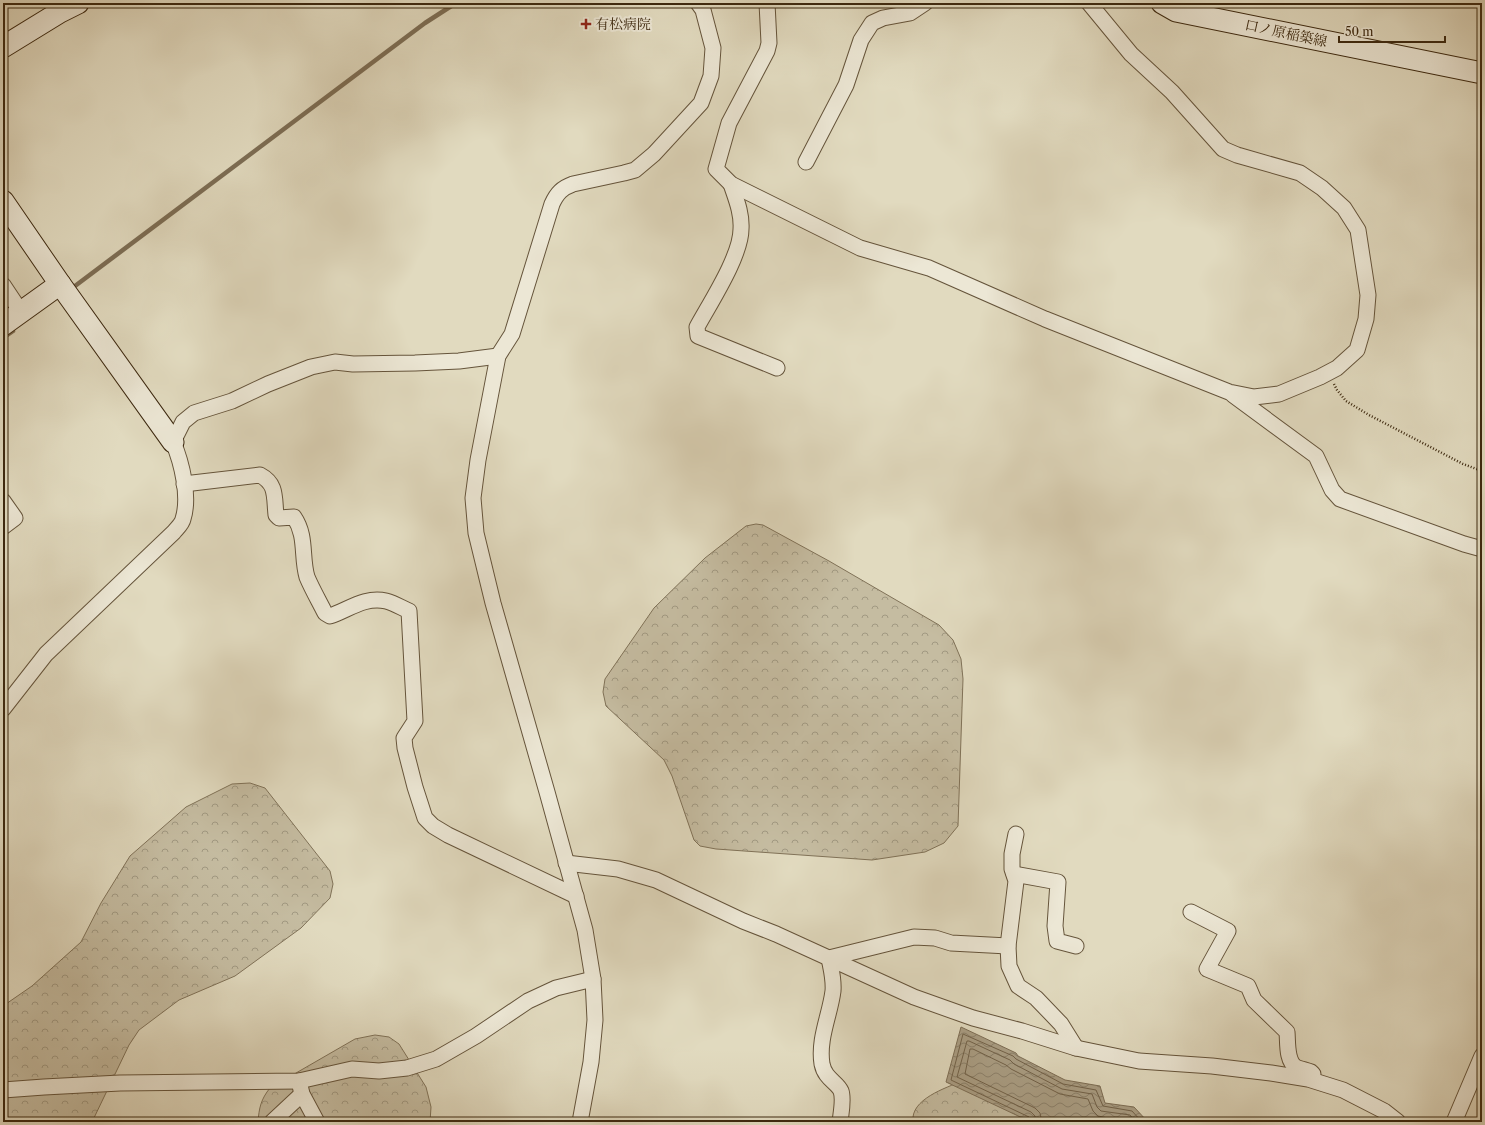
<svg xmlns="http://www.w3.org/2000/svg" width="1485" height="1125" font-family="'Libre Caslon Text','Noto Serif JP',serif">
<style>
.forest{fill:url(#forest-crowns);stroke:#807258}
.water{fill:url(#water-waves);stroke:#7d6e55}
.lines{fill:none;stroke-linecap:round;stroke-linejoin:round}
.shore{stroke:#726249;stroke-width:1}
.stream{stroke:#7d6e55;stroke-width:4.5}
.street-casing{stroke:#65543b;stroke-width:17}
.secondary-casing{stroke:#3c280f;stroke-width:23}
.path{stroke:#3c280f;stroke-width:2.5;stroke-dasharray:1 2;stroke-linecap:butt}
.street{stroke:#ece7d5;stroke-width:15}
.secondary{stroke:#ece7d5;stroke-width:21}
.poi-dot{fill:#8f2418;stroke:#ece7d5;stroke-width:1.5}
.labels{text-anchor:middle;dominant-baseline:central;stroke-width:4;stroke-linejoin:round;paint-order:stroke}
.poi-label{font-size:14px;fill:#3c280f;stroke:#ece7d5;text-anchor:start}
.street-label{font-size:14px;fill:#3c280f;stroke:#ece7d5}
</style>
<defs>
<pattern id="forest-crowns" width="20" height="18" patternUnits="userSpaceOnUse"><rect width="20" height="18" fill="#c5bca1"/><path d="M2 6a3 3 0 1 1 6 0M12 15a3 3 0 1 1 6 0" fill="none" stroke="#a19982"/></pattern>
<pattern id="water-waves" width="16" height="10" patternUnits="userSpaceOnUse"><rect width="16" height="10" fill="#a99d83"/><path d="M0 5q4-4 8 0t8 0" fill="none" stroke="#8b806a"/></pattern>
</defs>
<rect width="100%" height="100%" fill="#e1dabf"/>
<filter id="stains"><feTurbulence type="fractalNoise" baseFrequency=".005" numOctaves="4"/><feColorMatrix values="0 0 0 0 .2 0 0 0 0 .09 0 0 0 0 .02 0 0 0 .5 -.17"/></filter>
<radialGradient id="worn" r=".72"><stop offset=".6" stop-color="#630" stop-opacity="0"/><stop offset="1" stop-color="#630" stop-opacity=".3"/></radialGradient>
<g class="forest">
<path d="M 756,524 L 763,525 L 829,561 L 939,625 L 953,640 L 961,659 L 963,679 L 958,826 L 944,843 L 925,852 L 872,860 L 716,849 L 700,846 L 694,840 L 672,776 L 664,760 L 606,706 L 603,692 L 605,679 L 654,608 L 705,558 L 746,526 Z"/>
<path d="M 250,783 L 265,788 L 330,871 L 333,884 L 330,898 L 301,928 L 235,976 L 179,1000 L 139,1030 L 129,1045 L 92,1122 L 3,1122 L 3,1006 L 32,986 L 81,942 L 101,903 L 130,856 L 186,807 L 232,784 Z"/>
<path d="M 375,1035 L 389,1037 L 399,1044 L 426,1087 L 431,1107 L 430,1122 L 258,1122 C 259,1108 261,1099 270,1088 L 355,1039 Z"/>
<path d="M 962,1081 L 1034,1122 L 913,1122 C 910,1099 946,1088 962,1081 Z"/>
</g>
<path class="water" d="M 961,1027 L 1016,1053 L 1018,1056 L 1065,1080 L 1100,1086 L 1105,1103 L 1134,1107 L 1148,1122 L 1031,1122 L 946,1082 Z"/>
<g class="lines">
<g class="shore">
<path d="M 1031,1122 L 1029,1117 L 951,1080 L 963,1034 L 1013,1056 L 1016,1059 L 1063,1084 L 1096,1090 L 1103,1106 L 1132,1111 L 1142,1122"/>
<path d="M 1036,1122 L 1035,1116 L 1031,1112 L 957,1077 L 967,1041 L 969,1041 L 1010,1060 L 1014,1064 L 1062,1089 L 1092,1094 L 1097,1107 L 1101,1111 L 1130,1115 L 1136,1122"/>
<path d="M 1042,1122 L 1040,1113 L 1035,1108 L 965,1074 L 970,1049 L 973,1049 L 1006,1065 L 1011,1069 L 1060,1094 L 1088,1099 L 1093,1111 L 1098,1116 L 1128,1122"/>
</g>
<g class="stream">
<path d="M 71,289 L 425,23 L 456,3"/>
<path d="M 3,338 L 13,331"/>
</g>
<defs>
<g id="street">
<path d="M 767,3 L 769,43 L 767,51 L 729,123 L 716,169 L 731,184 L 860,248 L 929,268 L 1045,319 L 1229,392 L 1254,397 L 1279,394 L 1320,377 L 1337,368 L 1357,350 L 1366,319 L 1368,295 L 1358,230 L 1344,208 L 1322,188 L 1300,173 L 1237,155 L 1223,149 L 1172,92 L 1131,54 L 1089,3"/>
<path d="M 806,162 L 846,85 L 861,40 L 872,23 L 883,18 L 910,13 L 925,3"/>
<path d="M 731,184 C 736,199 742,213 741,229 C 741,256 710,303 697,327 L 698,336 L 777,368"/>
<path d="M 3,285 L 21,312"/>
<path d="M 1233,395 L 1316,456 L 1332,490 L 1340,499 L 1464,544 L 1482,549"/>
<path d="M 184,484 L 260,475 C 277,484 274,497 276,515 L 279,518 L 294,517 C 307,536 301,557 307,577 C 312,589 319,601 325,613 L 330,616 C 348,610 365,596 386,601 C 394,603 402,608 409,611 L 415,721 L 404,738 L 405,748 L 415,787 L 425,818 L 433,826 L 448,835 L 576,896"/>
<path d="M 3,501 L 15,518 L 3,527"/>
<path d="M 3,709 L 46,654 L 174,532 C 177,528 182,524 183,519 C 190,497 182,463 173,442 L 183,422 L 194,413 L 232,401 L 268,384 L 311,367 L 335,362 L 353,364 L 415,363 L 459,361 L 498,356"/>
<path d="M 1016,834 L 1012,854 L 1012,869 L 1016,881 L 1008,946 L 1009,966 L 1018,986 L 1036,998 L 1061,1024 L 1076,1048"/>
<path d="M 566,863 L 618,869 L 656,880 L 743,921 L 776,934 L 914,997 L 973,1018 L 1022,1031 L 1076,1048 L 1139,1061 L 1212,1066 L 1271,1073 L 1308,1079 L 1343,1090 L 1384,1111 L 1398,1122"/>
<path d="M 1014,874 L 1058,882 L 1055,926 L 1057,941 L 1076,946"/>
<path d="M 1191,912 L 1228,931 L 1207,969 L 1248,986 L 1254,1000 L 1287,1032 C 1288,1042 1286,1061 1296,1067 C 1300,1069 1306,1070 1311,1072 L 1313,1074"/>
<path d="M 299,1081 L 302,1094 L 317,1122"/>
<path d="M 3,1090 L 44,1087 L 120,1083 L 299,1081 L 352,1069 L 379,1071 L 407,1068 L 436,1059 L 476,1036 L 528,1001 L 556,988 L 593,979"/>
<path d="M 272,1122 L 302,1094"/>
<path d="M 580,1122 L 591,1062 L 595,1020 L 593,979 L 585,930 L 547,792 L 493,603 L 476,533 L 473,498 L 478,460 L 498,356 L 512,334 L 552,204 C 557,193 562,188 573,184 L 624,173 L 635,170 L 654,154 L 701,103 L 711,76 L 713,48 L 703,10 L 698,3"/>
<path d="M 840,1122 C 841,1113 844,1099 841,1091 C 837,1082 825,1079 822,1064 C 818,1039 830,1015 833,991 C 834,979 831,969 829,958 L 914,937 L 935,938 L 951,943 L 1008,946"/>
<path d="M 1454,1122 L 1482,1056"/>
</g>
<g id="secondary">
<path d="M 1162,3 L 1176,11 L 1482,73"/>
<path d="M 3,47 L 60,12 L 78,3"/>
<path d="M 3,201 L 60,284 L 173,442"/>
<path d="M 3,325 L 60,284"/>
</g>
</defs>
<use href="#street" class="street-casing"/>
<use href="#secondary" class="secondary-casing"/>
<path class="path" d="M 1334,384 L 1337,390 L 1346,401 L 1369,415 L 1463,464 L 1482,471"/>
<use href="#street" class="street"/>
<use href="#secondary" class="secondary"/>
</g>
<path class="poi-dot" d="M584 18h4v4h4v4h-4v4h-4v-4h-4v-4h4z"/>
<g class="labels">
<g class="poi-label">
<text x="595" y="24">有松病院</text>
</g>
<g class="street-label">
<text transform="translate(1286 33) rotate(12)">口ノ原稲築線</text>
</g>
</g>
<rect width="1485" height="1125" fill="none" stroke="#e1dabf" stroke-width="16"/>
<rect x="4" y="4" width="1477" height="1117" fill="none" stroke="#3c280f" stroke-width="2"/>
<rect x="8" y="8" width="1469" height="1109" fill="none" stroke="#3c280f"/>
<path d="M1339 36v6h106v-6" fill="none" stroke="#3c280f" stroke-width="2"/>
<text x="1345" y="36" font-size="12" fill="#3c280f" stroke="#ece7d5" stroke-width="3" paint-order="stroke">50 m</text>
<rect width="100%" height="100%" filter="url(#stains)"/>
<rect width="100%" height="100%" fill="url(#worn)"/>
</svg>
